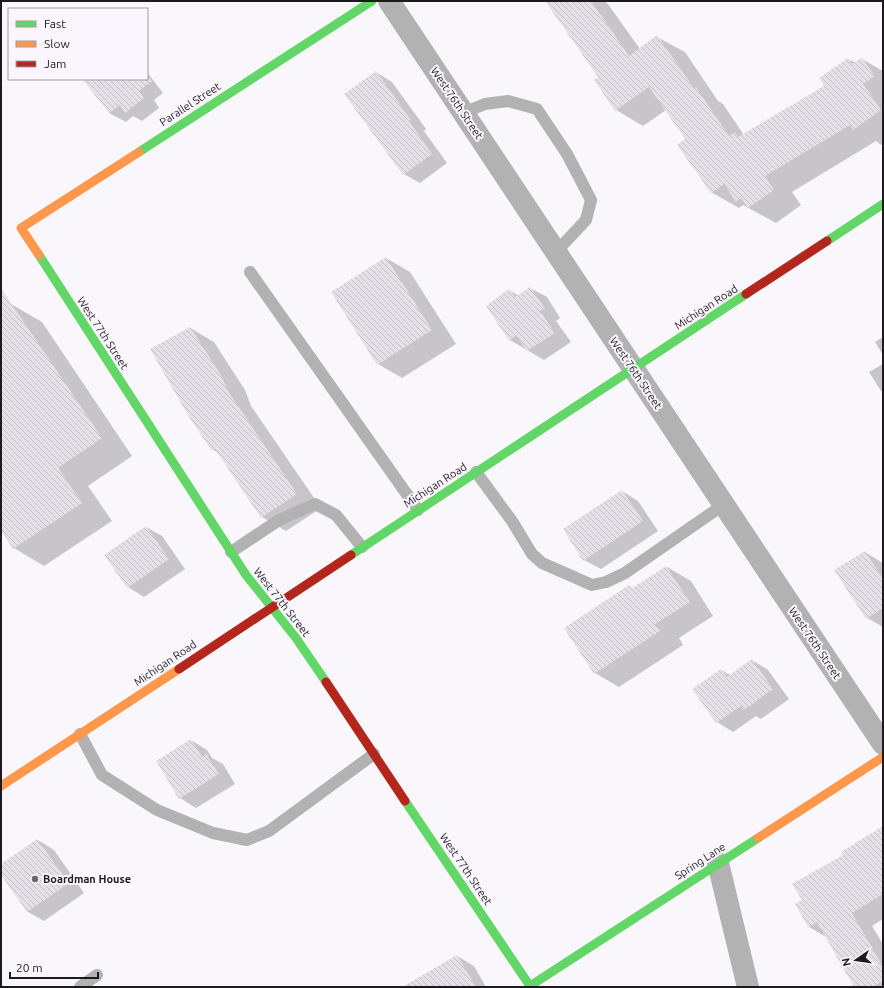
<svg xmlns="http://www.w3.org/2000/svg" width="884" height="988" font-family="Ubuntu,sans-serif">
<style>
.shadow{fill:#0003}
.building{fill:url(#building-back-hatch)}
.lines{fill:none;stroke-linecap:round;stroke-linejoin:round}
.lane{stroke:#b3b2b2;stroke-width:12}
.street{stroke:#b3b2b2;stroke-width:22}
.fast{stroke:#63d668;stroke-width:9}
.slow{stroke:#ff974d;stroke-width:9}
.jam{stroke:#b3261e;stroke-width:9}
.poi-dot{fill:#6a676c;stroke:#fbf5fe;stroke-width:1.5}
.labels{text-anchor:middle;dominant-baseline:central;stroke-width:4;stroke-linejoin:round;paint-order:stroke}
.street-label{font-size:11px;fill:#1d1a1e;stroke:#fbf5fe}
.poi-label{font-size:11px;font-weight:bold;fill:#1d1a1e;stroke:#fbf5fe;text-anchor:start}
</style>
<defs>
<pattern id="building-back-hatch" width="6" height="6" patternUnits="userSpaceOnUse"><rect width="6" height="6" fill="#e5e0e8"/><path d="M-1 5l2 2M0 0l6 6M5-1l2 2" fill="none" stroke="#c4c0c7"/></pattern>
</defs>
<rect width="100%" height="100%" fill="#faf7fc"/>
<g class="shadow">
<path d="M 563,1 L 604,1 L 608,4 L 640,49 L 657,37 L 685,52 L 718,101 L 723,104 L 744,135 L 826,87 L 848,59 L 856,63 L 862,59 L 883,71 L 883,143 L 881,145 L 876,141 L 792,192 L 801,205 L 776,223 L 743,205 L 739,208 L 711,192 L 686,139 L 666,110 L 643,126 L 616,110 Z"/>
<path d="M 147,72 L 163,93 L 154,100 L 159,108 L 142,121 L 133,116 L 126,122 L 109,113 L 91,79 L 147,79 Z"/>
<path d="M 376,72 L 392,82 L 426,129 L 424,131 L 447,163 L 420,183 L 404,174 Z"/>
<path d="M 386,258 L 410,272 L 456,344 L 402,378 L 378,364 Z"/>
<path d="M 530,288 L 547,297 L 560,318 L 556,321 L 571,342 L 544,360 L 510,340 L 509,290 L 519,296 Z"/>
<path d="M 11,304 L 42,322 L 132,456 L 88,486 L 112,521 L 44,566 L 14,548 L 1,529 L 1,311 Z"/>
<path d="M 190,328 L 214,342 L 245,390 L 251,406 L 321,508 L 286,531 L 262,517 L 219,453 L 213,450 Z"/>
<path d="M 883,337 L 883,355 L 875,342 Z"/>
<path d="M 883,364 L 883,392 L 881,391 L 869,372 Z"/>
<path d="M 622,491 L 638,501 L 658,531 L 601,569 L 584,560 Z"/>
<path d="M 146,527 L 162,536 L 185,569 L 144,597 L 128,587 Z"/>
<path d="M 865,552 L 881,562 L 883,564 L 883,627 L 867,618 Z"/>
<path d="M 667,567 L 691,581 L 713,616 L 679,638 L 683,645 L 619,687 L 595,673 L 629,586 L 633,589 Z"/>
<path d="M 752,660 L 768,670 L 789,699 L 761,719 L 756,716 L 733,732 L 717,722 L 694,689 L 721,670 L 730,675 Z"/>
<path d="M 191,740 L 207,750 L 212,758 L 223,764 L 235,784 L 196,808 L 180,798 L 157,761 Z"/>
<path d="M 883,833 L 883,919 L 872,926 L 883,944 L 883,987 L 856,987 L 826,937 L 809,927 L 796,905 L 804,901 Z"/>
<path d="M 38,840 L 54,850 L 84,893 L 44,921 L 28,912 L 1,873 L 1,866 Z"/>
<path d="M 457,956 L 474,966 L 486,987 L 404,987 Z"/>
</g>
<g class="building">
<path d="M 545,1 L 591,1 L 629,56 L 657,35 L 694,88 L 696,87 L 729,136 L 735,132 L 738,137 L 824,86 L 819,78 L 848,58 L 852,64 L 862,58 L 875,76 L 863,84 L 881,110 L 853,130 L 850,125 L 765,176 L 774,190 L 748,208 L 741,198 L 736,202 L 724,184 L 711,193 L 677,145 L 685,139 L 649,87 L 615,111 L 594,80 L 598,77 Z"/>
<path d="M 376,71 L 411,120 L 409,121 L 432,154 L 403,175 L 344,94 Z"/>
<path d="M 82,79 L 154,79 L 139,91 L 144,98 L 125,113 L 120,105 L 109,113 Z"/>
<path d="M 386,257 L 432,330 L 377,365 L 331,292 Z"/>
<path d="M 530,287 L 545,308 L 540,311 L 555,333 L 527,351 L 516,335 L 509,341 L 486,306 L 509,289 L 515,297 Z"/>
<path d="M 1,288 L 102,438 L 58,468 L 82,503 L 13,549 L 1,531 Z"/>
<path d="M 190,327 L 221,375 L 228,391 L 297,494 L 261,518 L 215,449 L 212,451 L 189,417 L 150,349 Z"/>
<path d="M 622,490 L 643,521 L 583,561 L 563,529 Z"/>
<path d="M 146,526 L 169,559 L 127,588 L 104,555 Z"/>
<path d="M 865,551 L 883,579 L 883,608 L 866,619 L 834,570 Z"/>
<path d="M 666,566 L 690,602 L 655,624 L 660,631 L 594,674 L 564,628 L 629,585 L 631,589 Z"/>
<path d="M 752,659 L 773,689 L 744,710 L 741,706 L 716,723 L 692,689 L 721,669 L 727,677 Z"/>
<path d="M 191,739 L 202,757 L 206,754 L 219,774 L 179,799 L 156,761 Z"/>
<path d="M 883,826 L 883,894 L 852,913 L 883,967 L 883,981 L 872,987 L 854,987 L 817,922 L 808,927 L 795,904 L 802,900 L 792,884 L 843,855 L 841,852 Z"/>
<path d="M 37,839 L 69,883 L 27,912 L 1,875 L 1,864 Z"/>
<path d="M 457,955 L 476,987 L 402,987 Z"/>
</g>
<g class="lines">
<g class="lane">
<path d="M 463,113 L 485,104 L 508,101 L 537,109 L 567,154 L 591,200 L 586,220 L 556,252"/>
<path d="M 250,272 L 418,510"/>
<path d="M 476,472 L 512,521 L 532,554 L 542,563 L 592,585 L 606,582 L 625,573 L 723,505"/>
<path d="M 231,552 L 279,520 L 315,504 L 336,515 L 362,547"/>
<path d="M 80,734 L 102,775 L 157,810 L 213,833 L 247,840 L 269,831 L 374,754"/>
<path d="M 80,987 L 97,975"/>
</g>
<g class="street">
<path d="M 389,1 L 883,744"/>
<path d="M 718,863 L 748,987"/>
</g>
<g class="fast">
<path d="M 139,152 L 372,1"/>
<path d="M 827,241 L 883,204"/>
<path d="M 39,255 L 246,575 L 296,638 L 326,682"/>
<path d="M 351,555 L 746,294"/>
<path d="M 405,801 L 530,986 L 758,838"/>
</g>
<g class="slow">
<path d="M 39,255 L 21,228 L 139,152"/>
<path d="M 1,786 L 179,669"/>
<path d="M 758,838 L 883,757"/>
</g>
<g class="jam">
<path d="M 746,294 L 827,241"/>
<path d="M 179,669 L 351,555"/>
<path d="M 326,682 L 405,801"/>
</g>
</g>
<circle class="poi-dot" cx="35" cy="879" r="4"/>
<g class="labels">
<g class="street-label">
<text transform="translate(457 103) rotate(56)">West 76th Street</text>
<text transform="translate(190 104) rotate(-33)">Parallel Street</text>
<text transform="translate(706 307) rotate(-33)">Michigan Road</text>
<text transform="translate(103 333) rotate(57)">West 77th Street</text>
<text transform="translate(636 373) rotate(56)">West 76th Street</text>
<text transform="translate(435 485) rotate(-33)">Michigan Road</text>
<text transform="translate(282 602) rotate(52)">West 77th Street</text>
<text transform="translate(815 643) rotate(56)">West 76th Street</text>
<text transform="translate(165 663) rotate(-34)">Michigan Road</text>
<text transform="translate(700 861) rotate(-33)">Spring Lane</text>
<text transform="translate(466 869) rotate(56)">West 77th Street</text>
</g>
<g class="poi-label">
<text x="43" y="879">Boardman House</text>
</g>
</g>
<rect width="884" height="988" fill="none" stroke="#1d1a1e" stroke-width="4"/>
<rect x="8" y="8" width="140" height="72" fill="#fbf5fe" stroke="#a29da4"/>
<rect x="16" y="21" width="20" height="6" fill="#63d668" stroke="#a29da4"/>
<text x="44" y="28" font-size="12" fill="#1d1a1e">Fast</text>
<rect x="16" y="41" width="20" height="6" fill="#ff974d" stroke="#a29da4"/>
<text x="44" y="48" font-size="12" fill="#1d1a1e">Slow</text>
<rect x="16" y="61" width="20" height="6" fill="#b3261e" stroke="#a29da4"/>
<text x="44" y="68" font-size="12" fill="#1d1a1e">Jam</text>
<g transform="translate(856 960) rotate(257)" stroke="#fbf5fe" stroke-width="3" paint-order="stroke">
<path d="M0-3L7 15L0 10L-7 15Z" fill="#1d1a1e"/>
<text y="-6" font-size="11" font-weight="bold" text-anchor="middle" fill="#1d1a1e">N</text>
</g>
<path d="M10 972v6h88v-6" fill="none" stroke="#1d1a1e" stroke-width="2"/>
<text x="16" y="972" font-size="12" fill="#1d1a1e" stroke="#fbf5fe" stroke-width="3" paint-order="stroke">20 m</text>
</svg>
